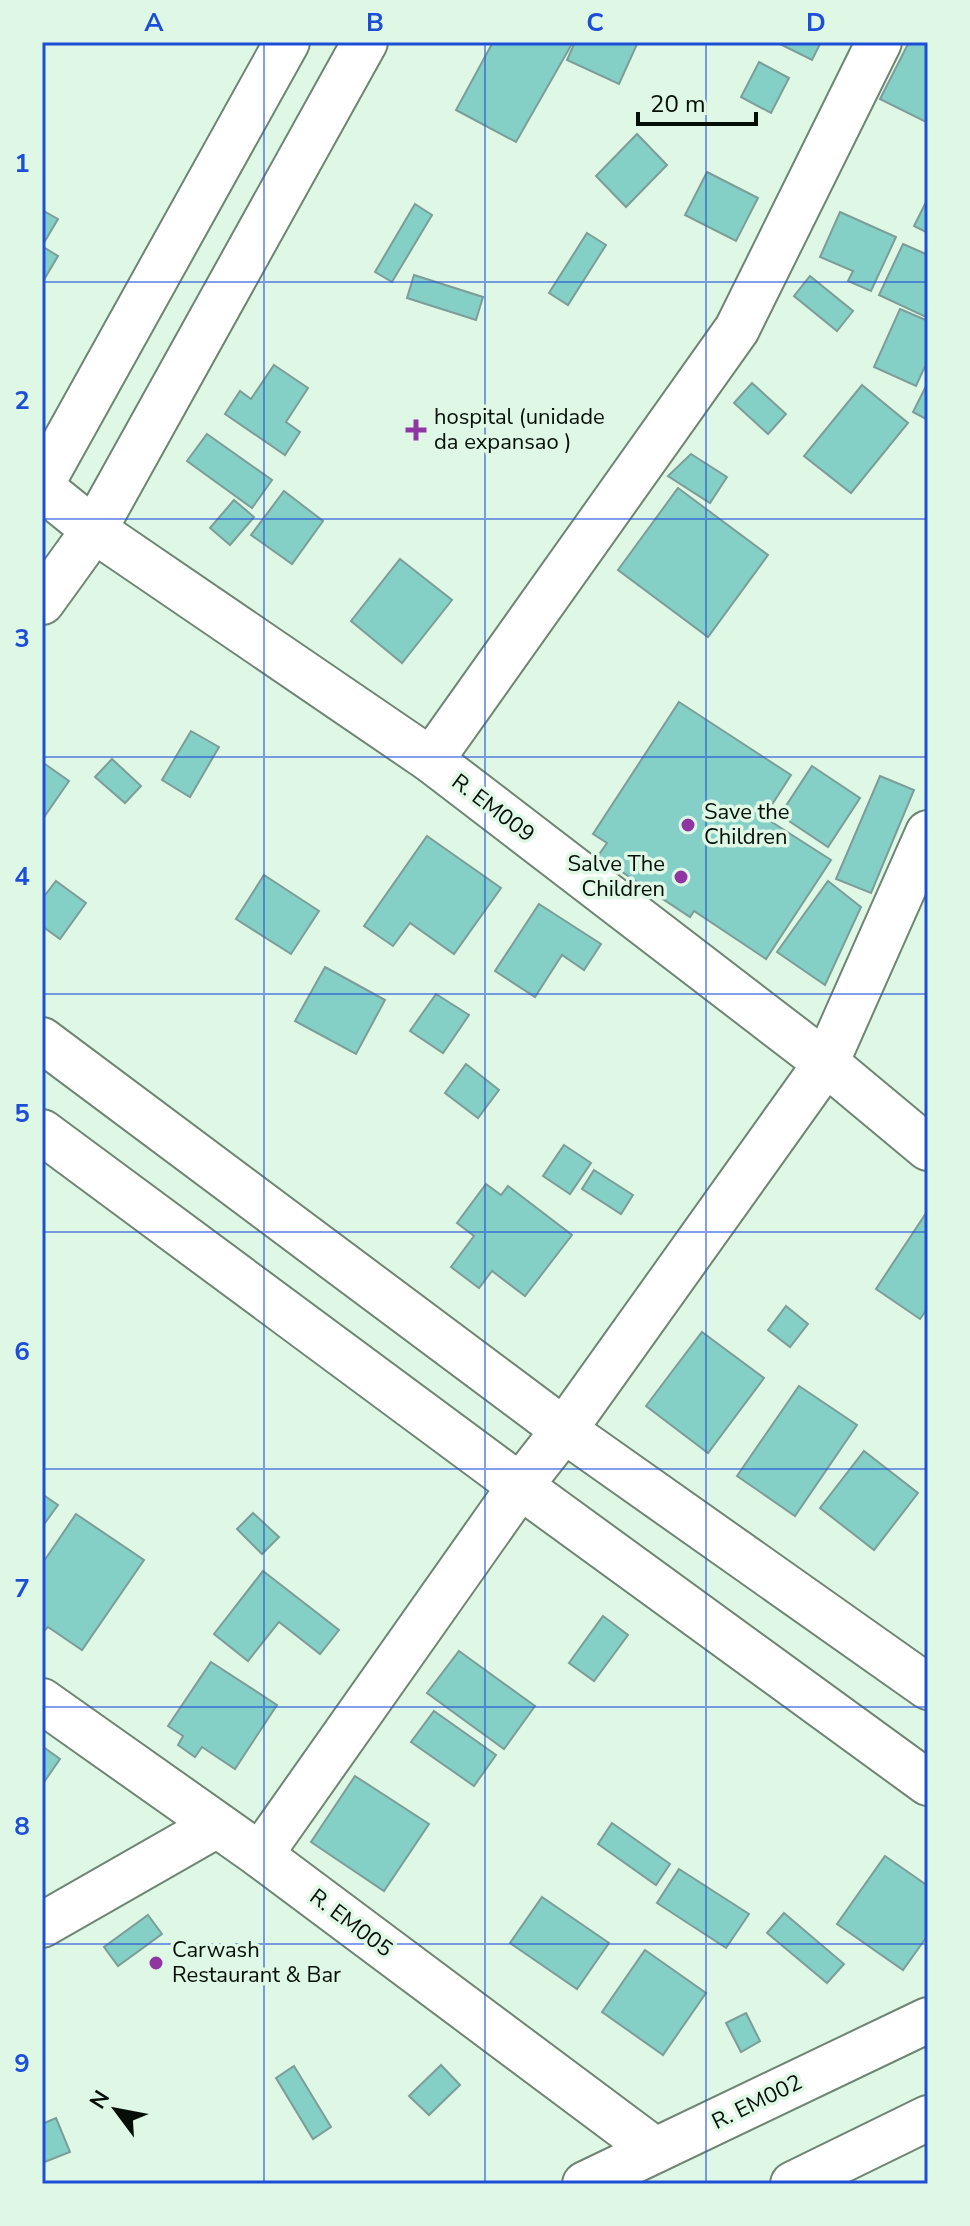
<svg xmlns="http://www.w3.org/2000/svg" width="970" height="2226" font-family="'Nunito Sans',sans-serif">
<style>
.building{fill:#84cfc6;stroke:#7c9d98;stroke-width:2}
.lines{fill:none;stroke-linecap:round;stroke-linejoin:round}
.street-casing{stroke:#6e8574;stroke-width:48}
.secondary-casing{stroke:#6e8574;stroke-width:48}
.street{stroke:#fff;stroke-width:44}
.secondary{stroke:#fff;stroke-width:44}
.grid{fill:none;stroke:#1d4ed8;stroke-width:2;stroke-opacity:0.55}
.poi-dot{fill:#9036a2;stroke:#dff8e5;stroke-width:3}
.labels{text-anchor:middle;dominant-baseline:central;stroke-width:7;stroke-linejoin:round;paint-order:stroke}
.poi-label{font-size:22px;fill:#060e08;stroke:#dff8e5;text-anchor:start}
.street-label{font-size:22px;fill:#060e08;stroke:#dff8e5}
.neatline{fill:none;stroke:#1d4ed8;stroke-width:3}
.grid-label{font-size:26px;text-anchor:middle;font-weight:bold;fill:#1d4ed8}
</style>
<rect width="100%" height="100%" fill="#dff8e5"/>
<g class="building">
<path d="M 493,42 L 573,42 L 516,142 L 456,110 Z"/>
<path d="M 575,42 L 638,42 L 619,84 L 567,60 Z"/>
<path d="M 776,42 L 821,42 L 812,60 Z"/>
<path d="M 909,42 L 928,42 L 928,123 L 880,99 Z"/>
<path d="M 759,62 L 789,78 L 771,113 L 741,97 Z"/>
<path d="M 637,134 L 667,165 L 626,207 L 596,176 Z"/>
<path d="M 707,172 L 758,198 L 736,241 L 685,215 Z"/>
<path d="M 928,198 L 928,233 L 914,226 Z"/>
<path d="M 415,204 L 432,215 L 392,282 L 375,272 Z"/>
<path d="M 42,210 L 58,219 L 42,246 Z"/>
<path d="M 840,212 L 896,237 L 871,291 L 848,281 L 853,271 L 820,257 Z"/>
<path d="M 587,233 L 606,245 L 568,305 L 549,293 Z"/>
<path d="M 903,244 L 928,255 L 928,318 L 879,295 Z"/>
<path d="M 42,246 L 58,256 L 42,283 Z"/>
<path d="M 414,275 L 483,297 L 476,320 L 407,298 Z"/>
<path d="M 810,276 L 853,311 L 837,331 L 794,296 Z"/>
<path d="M 900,309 L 928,321 L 928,360 L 916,386 L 874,367 Z"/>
<path d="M 274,365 L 308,388 L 286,422 L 300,432 L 285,455 L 225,414 L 240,391 L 251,399 Z"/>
<path d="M 928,382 L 928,420 L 913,412 Z"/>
<path d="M 752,383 L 786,414 L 768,434 L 734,403 Z"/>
<path d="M 862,385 L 908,423 L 851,493 L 804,456 Z"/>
<path d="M 207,434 L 272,480 L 252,508 L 187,461 Z"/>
<path d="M 691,454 L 727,477 L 710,503 L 668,476 Z"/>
<path d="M 678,488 L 768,555 L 708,637 L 618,570 Z"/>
<path d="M 284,491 L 323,521 L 292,564 L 251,535 Z"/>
<path d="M 234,500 L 254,517 L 230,545 L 210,528 Z"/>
<path d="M 400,559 L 452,600 L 402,663 L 351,621 Z"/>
<path d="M 679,702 L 791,775 L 764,817 L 831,860 L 766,959 L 694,911 L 690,917 L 598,856 L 607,843 L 593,834 Z"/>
<path d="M 191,731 L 219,747 L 190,797 L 162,780 Z"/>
<path d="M 112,759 L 141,786 L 125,803 L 95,777 Z"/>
<path d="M 42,762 L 69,781 L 42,820 Z"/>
<path d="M 812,766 L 860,798 L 828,847 L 780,815 Z"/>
<path d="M 880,776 L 914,790 L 871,893 L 836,879 Z"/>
<path d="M 427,836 L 501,888 L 454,954 L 410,923 L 393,946 L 364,926 Z"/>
<path d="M 264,875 L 319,911 L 291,954 L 236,919 Z"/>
<path d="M 56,881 L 86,903 L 60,939 L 42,926 L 42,899 Z"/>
<path d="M 828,881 L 861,907 L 825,985 L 777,952 Z"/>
<path d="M 539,904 L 601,944 L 584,970 L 562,955 L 535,997 L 495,971 Z"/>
<path d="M 325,967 L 385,1000 L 356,1054 L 295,1021 Z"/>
<path d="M 436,994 L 469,1015 L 443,1053 L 410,1031 Z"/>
<path d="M 466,1064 L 499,1090 L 478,1118 L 445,1093 Z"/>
<path d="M 564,1145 L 591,1163 L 570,1194 L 543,1176 Z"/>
<path d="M 594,1170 L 633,1195 L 621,1214 L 582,1189 Z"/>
<path d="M 486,1184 L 501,1195 L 508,1186 L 572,1235 L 525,1296 L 492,1271 L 479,1288 L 451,1267 L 474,1236 L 457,1223 Z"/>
<path d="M 928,1210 L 928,1308 L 920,1319 L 876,1289 Z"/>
<path d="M 786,1306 L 808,1324 L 790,1347 L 768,1330 Z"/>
<path d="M 702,1332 L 764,1378 L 708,1453 L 646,1406 Z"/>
<path d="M 799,1386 L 857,1425 L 795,1516 L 737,1476 Z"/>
<path d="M 864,1451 L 918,1493 L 874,1550 L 820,1508 Z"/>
<path d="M 42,1494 L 58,1505 L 42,1527 Z"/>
<path d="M 253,1513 L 279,1537 L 262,1554 L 237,1529 Z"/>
<path d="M 76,1514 L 144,1560 L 82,1650 L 48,1627 L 42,1633 L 42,1564 Z"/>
<path d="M 263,1571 L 339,1630 L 320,1654 L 279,1622 L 248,1661 L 214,1634 Z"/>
<path d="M 603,1616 L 628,1635 L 594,1681 L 569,1663 Z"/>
<path d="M 459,1651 L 535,1706 L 504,1749 L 427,1693 Z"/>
<path d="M 211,1662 L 277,1705 L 235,1769 L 202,1747 L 195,1757 L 178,1745 L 183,1736 L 168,1726 Z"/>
<path d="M 434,1711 L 496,1755 L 474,1786 L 411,1742 Z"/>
<path d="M 42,1746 L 60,1759 L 42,1785 Z"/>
<path d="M 355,1776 L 429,1824 L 384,1891 L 311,1842 Z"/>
<path d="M 612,1823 L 670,1864 L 656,1885 L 598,1844 Z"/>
<path d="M 885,1856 L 928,1886 L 928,1935 L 903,1970 L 837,1924 Z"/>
<path d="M 679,1869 L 749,1914 L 726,1948 L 657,1903 Z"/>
<path d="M 542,1897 L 609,1943 L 577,1989 L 510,1943 Z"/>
<path d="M 784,1913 L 844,1964 L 827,1983 L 767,1933 Z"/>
<path d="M 148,1915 L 162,1934 L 118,1966 L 104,1947 Z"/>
<path d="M 645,1950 L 706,1993 L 663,2055 L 602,2012 Z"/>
<path d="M 746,2013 L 760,2041 L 741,2052 L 726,2023 Z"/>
<path d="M 441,2065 L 460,2085 L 429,2115 L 409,2096 Z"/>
<path d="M 294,2066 L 331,2127 L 313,2139 L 276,2078 Z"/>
<path d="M 56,2118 L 70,2152 L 42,2163 L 42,2124 Z"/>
</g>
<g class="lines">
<defs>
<g id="street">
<path d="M 42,483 L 287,42"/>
<path d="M 42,488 L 94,530 L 431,760 L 826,1063 L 928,1148"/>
<path d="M 42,602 L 94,530 L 365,42"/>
<path d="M 431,760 L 737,329 L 879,42"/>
<path d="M 42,1040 L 564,1430 L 928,1687"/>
<path d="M 42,1132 L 520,1486 L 928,1783"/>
<path d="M 42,1701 L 260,1855 L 655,2150"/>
<path d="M 260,1855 L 520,1486 L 564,1430 L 826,1063 L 928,833"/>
<path d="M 42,1925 L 217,1825"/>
</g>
<g id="secondary">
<path d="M 585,2184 L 928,2020"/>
<path d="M 793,2184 L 928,2118"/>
</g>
</defs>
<use href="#street" class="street-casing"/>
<use href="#secondary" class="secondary-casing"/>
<use href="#street" class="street"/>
<use href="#secondary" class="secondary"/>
</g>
<path class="grid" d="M 264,42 L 264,2184M 485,42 L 485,2184M 706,42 L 706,2184M 42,282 L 928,282M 42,519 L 928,519M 42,757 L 928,757M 42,994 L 928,994M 42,1232 L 928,1232M 42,1469 L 928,1469M 42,1707 L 928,1707M 42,1944 L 928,1944"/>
<g class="poi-dot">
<path d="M412 418h8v8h8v8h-8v8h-8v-8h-8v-8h8z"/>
<circle cx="688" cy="825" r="8"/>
<circle cx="681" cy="877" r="8"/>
<circle cx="156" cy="1963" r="8"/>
</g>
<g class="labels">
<g class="poi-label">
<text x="434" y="417">hospital (unidade<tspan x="434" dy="25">da expansao )</tspan></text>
<text x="704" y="812">Save the<tspan x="704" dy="25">Children</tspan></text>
<text x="665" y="864" text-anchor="end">Salve The<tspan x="665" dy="25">Children</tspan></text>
<text x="172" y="1950">Carwash<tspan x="172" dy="25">Restaurant &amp; Bar</tspan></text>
</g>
<g class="street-label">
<text transform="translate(493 808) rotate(37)">R. EM009</text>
<text transform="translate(351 1923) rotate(37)">R. EM005</text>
<text transform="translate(757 2102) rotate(-26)">R. EM002</text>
</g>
</g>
<rect width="970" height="2226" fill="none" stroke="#dff8e5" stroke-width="88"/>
<g transform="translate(116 2110) rotate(302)" stroke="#dff8e5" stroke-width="6" paint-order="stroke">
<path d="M0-6L14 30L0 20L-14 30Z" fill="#060e08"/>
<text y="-12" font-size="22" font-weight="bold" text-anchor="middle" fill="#060e08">N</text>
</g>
<path d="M638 112v12h118v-12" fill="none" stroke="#060e08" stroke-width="4"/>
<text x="650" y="112" font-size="24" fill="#060e08" stroke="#dff8e5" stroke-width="6" paint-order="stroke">20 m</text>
<rect x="44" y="44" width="882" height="2138" class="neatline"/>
<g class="grid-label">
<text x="154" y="31">A</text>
<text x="375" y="31">B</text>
<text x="595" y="31">C</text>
<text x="816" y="31">D</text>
<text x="22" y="172">1</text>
<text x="22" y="409">2</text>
<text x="22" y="647">3</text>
<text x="22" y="885">4</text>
<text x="22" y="1122">5</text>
<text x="22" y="1360">6</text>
<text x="22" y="1597">7</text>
<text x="22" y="1835">8</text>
<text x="22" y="2072">9</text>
</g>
</svg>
